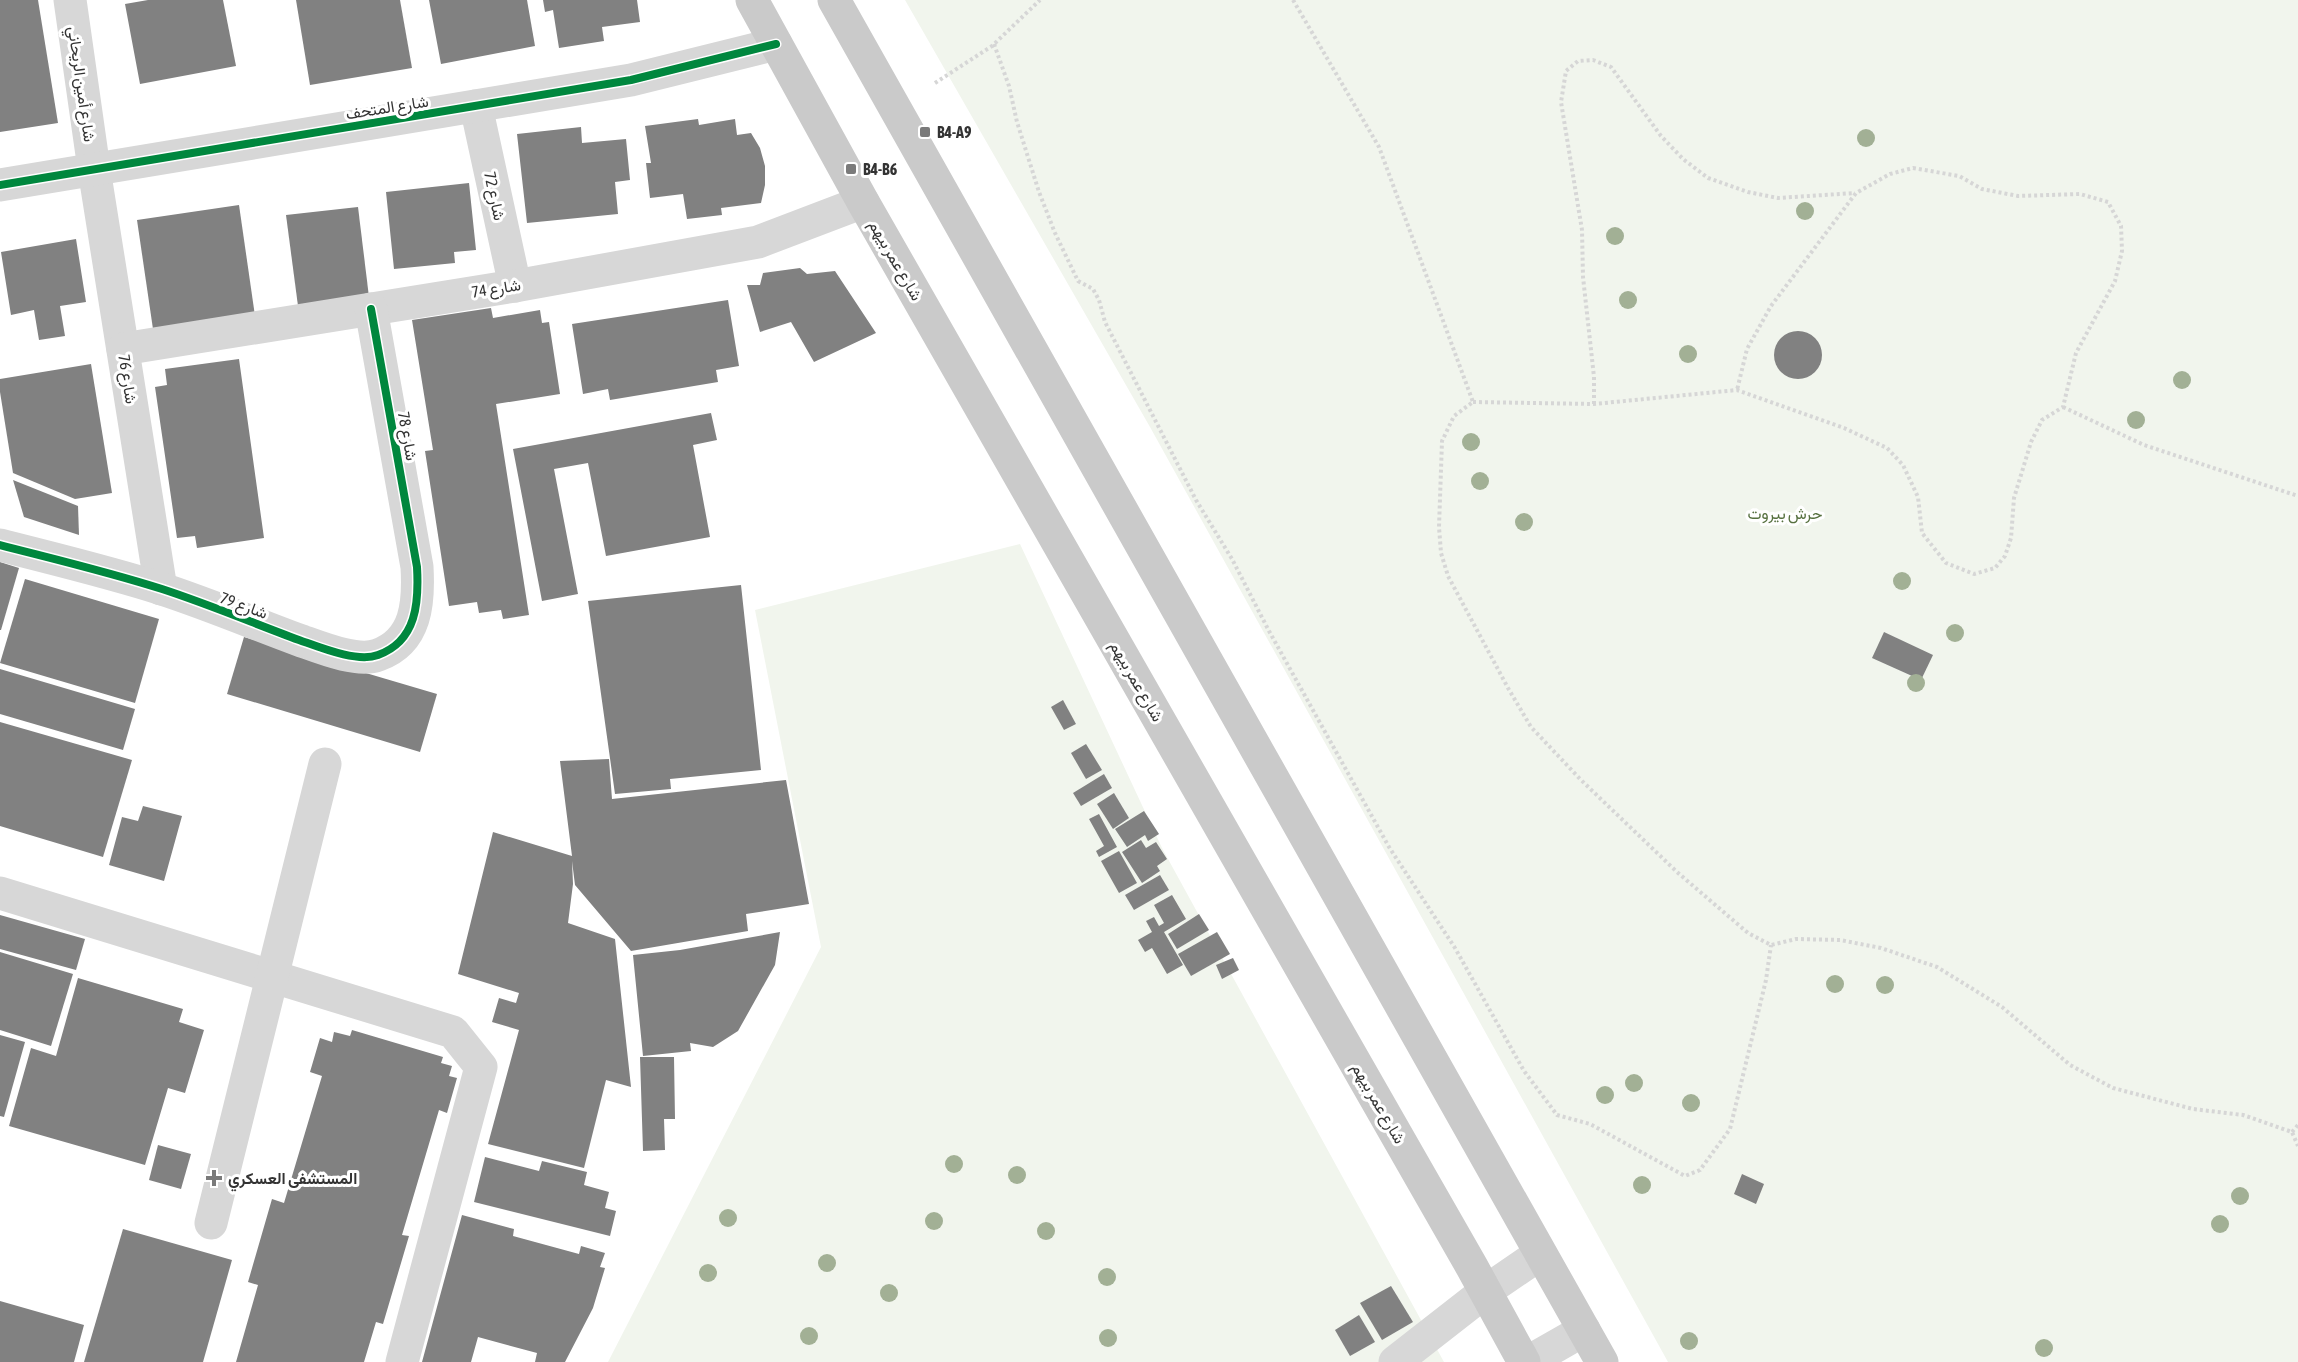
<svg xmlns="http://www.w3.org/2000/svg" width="2298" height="1362" font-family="'Asap Condensed',Vazirmatn,sans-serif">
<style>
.green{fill:#f1f5ed}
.building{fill:#818181}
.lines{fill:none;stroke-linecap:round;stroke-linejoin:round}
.path{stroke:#d6d6d6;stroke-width:4;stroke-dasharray:3 3;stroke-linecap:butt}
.minor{stroke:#d7d7d7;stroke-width:33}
.major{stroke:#cacaca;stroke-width:33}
.cycleway-casing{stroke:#fff;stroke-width:11}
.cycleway{stroke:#00873e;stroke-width:8}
.tree{fill:#a2b095}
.poi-dot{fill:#7a7a7a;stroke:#fff;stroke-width:2}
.labels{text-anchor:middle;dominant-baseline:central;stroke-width:6;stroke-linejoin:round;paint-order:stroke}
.street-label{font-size:16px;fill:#333;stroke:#fff}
.poi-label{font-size:16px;font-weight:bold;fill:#333;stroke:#fff;text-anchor:start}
.park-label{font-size:16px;fill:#56703f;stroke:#fff}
</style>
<rect width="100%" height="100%" fill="#fff"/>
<g class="green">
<path d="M 905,0 L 2298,0 L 2298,1362 L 1668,1362 L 1150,427 Z"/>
<path d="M 1020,544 L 1162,848 L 1444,1362 L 608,1362 L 821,947 L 755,610 Z"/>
</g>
<g class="building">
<path d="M 0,0 L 38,0 L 58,123 L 0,132 Z"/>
<path d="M 148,0 L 223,0 L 236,66 L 140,84 L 125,4 Z"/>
<path d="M 296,0 L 400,0 L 412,68 L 310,85 Z"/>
<path d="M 429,0 L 527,0 L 535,46 L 441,64 Z"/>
<path d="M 543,0 L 637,0 L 640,22 L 602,27 L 604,41 L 559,48 L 553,10 L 545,12 Z"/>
<path d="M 698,119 L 699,125 L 735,119 L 737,135 L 751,133 L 760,148 L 765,166 L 765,185 L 761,203 L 721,208 L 722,215 L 687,219 L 683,194 L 650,198 L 646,163 L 651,163 L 645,126 Z"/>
<path d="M 581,127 L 582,143 L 626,139 L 630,180 L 615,182 L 618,214 L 527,223 L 517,134 Z"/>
<path d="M 469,183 L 476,250 L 454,252 L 455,263 L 394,269 L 386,192 Z"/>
<path d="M 239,205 L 255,316 L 153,329 L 137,220 Z"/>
<path d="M 358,207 L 369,297 L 298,306 L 286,215 Z"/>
<path d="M 76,239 L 86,302 L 60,306 L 65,336 L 39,340 L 34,310 L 11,315 L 1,252 Z"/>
<path d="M 800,268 L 807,274 L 835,271 L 876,333 L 814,362 L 791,322 L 760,332 L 747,285 L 760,285 L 763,273 Z"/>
<path d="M 728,300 L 739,366 L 716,370 L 718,382 L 610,400 L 608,389 L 583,394 L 572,324 Z"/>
<path d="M 491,308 L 493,318 L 540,310 L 542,323 L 549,322 L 560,394 L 496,404 L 529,615 L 503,619 L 501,610 L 479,613 L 477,602 L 449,606 L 425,451 L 433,450 L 412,320 Z"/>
<circle cx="1798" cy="355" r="24"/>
<path d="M 239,359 L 264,538 L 197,548 L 195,536 L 177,538 L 155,387 L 167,385 L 165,369 Z"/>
<path d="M 91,364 L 112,493 L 75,499 L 13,473 L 0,392 L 0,379 Z"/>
<path d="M 711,413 L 717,440 L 693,445 L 710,537 L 606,556 L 588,463 L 554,469 L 578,594 L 542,601 L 513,449 Z"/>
<path d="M 13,480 L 78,506 L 79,535 L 24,517 Z"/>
<path d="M 0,562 L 19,568 L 1,630 L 0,630 Z"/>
<path d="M 25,579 L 159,619 L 135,703 L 0,663 Z"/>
<path d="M 741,585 L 761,770 L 670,779 L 671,789 L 615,794 L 588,601 Z"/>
<path d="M 1884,632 L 1933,655 L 1921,680 L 1872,658 Z"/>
<path d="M 244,637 L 437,694 L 420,752 L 227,694 Z"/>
<path d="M 0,669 L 135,709 L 123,750 L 0,714 Z"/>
<path d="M 1063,700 L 1076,724 L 1064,730 L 1051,707 Z"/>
<path d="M 0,722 L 132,760 L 103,857 L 0,826 Z"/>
<path d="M 1086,744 L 1102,770 L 1086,779 L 1071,753 Z"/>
<path d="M 609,759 L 612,799 L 786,780 L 809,904 L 746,914 L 748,931 L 631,951 L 575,885 L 572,861 L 573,884 L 568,923 L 615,939 L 631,1087 L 606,1080 L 584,1168 L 488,1144 L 519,1030 L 492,1022 L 499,998 L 516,1003 L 519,993 L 458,974 L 493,832 L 572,856 L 560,761 Z"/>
<path d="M 1104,774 L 1112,788 L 1081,806 L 1073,793 Z"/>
<path d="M 1114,793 L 1129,818 L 1113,829 L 1097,804 Z"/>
<path d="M 143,806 L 182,816 L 164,881 L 109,865 L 122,817 L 138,821 Z"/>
<path d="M 1144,811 L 1159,834 L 1148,841 L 1145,835 L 1127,847 L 1115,829 Z"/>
<path d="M 1099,814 L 1117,847 L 1099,857 L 1096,851 L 1104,846 L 1089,819 Z"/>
<path d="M 1141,840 L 1146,848 L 1156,842 L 1167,859 L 1157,866 L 1160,871 L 1142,883 L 1122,852 Z"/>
<path d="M 1119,851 L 1137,883 L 1119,893 L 1101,861 Z"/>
<path d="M 1160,875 L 1169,890 L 1134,910 L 1125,895 Z"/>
<path d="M 1172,895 L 1186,919 L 1164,932 L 1183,965 L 1167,974 L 1152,948 L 1145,952 L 1138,940 L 1152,932 L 1146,921 L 1154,917 L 1159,926 L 1164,923 L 1154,905 Z"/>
<path d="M 1199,914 L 1209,930 L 1177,949 L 1168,934 Z"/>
<path d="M 0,915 L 85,939 L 76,970 L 0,949 Z"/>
<path d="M 780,932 L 775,965 L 738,1031 L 713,1047 L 690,1043 L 691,1051 L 643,1056 L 633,955 L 680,950 Z"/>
<path d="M 1217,932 L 1230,954 L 1191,976 L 1178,954 Z"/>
<path d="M 0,952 L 73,974 L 51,1046 L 0,1030 Z"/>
<path d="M 1233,958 L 1239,970 L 1222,979 L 1216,965 Z"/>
<path d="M 78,978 L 183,1009 L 179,1022 L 204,1030 L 185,1093 L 168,1088 L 145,1165 L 9,1126 L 31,1048 L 56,1056 Z"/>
<path d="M 352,1030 L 443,1057 L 441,1063 L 452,1066 L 449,1076 L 457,1078 L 447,1113 L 439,1110 L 402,1235 L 409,1236 L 383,1324 L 376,1322 L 364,1362 L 236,1362 L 258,1285 L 248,1282 L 272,1199 L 284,1203 L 322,1076 L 310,1072 L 320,1038 L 332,1042 L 334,1032 L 350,1036 Z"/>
<path d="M 0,1035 L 25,1042 L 4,1117 L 0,1116 Z"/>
<path d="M 640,1057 L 674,1057 L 675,1119 L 664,1119 L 665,1150 L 643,1151 Z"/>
<path d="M 158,1145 L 191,1154 L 181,1189 L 149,1180 Z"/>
<path d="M 485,1157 L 539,1171 L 542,1161 L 587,1172 L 584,1185 L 609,1192 L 605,1208 L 616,1211 L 610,1236 L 474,1202 Z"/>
<path d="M 1742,1174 L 1764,1184 L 1756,1204 L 1734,1194 Z"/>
<path d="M 462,1215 L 514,1229 L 513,1236 L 579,1254 L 581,1246 L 605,1253 L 600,1267 L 605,1268 L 593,1308 L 565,1362 L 535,1362 L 537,1353 L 478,1337 L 471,1362 L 422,1362 Z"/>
<path d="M 123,1229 L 232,1260 L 203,1362 L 84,1362 Z"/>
<path d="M 1391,1286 L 1413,1322 L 1382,1340 L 1360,1303 Z"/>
<path d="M 0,1301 L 84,1325 L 74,1362 L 0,1362 Z"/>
<path d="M 1359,1315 L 1375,1342 L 1350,1356 L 1335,1330 Z"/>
</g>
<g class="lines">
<g class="path">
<path d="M 1293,0 L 1379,147 L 1473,402 L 1454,416 L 1442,441 L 1439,527 L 1441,553 L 1448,576 L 1508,688 L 1531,727 L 1581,780 L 1677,872 L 1748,933 L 1771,945 L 1796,939 L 1840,940 L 1881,948 L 1937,967 L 2002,1007 L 2070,1065 L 2113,1088 L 2193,1109 L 2243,1115 L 2292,1132 L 2298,1146"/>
<path d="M 994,44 L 1009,86 L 1017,122 L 1039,192 L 1055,233 L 1078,281 L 1093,289 L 1099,300 L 1105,322 L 1196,500 L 1232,559 L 1269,631 L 1389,847 L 1455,948 L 1524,1071 L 1557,1115 L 1590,1124 L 1685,1176 L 1700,1170 L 1730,1129 L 1766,980 L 1771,945"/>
<path d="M 935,83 L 992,46 L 1040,0"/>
<path d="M 1473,402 L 1594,404 L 1737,390 L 1844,428 L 1887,448 L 1903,465 L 1918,497 L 1922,533 L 1946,563 L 1974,574 L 1995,568 L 2005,556 L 2011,538 L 2014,498 L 2031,442 L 2042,420 L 2063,407 L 2076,353 L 2115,281 L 2122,251 L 2121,226 L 2108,202 L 2080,194 L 2018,196 L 1982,189 L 1959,176 L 1913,168 L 1890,174 L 1856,193 L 1771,306 L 1747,349 L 1737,390"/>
<path d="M 1594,404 L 1594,377 L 1583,277 L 1582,230 L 1561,102 L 1566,71 L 1578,61 L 1593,60 L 1611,67 L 1661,136 L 1683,159 L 1708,178 L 1748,192 L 1778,198 L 1855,193"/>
<path d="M 2063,407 L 2144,445 L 2298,496"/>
<path d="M 2292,1132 L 2298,1125"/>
</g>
<g class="minor">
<path d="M 70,0 L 94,169 L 161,589"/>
<path d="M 476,106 L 515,286"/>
<path d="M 0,185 L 631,80 L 776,44"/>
<path d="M 123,349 L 515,286 L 758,242 L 863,202"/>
<path d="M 0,545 C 54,559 109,572 162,589 C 208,604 253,623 299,640 C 319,647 357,663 378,655 C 417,641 419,602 417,567 L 371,309"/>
<path d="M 0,893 L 453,1032 L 481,1067 L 402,1362"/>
<path d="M 211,1223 L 325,764"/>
<path d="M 1395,1362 L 1486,1291 L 1540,1254"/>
<path d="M 1528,1362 L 1584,1330"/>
</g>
<g class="major">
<path d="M 752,0 L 863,202 L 1472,1267 L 1524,1362"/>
<path d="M 834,0 L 1602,1362"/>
</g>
<defs>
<g id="cycleway">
<path d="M 0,185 L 631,80 L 776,44"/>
<path d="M 0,545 C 54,559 109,572 162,589 C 208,604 253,623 299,640 C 319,647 357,663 378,655 C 417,641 419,602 417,567 L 371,309"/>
</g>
</defs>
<use href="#cycleway" class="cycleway-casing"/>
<use href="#cycleway" class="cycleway"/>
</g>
<g class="tree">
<circle cx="1866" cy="138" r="9"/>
<circle cx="1805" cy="211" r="9"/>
<circle cx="1615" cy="236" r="9"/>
<circle cx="1628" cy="300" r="9"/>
<circle cx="1688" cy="354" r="9"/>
<circle cx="2182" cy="380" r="9"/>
<circle cx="2136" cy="420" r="9"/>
<circle cx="1471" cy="442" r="9"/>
<circle cx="1480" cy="481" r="9"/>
<circle cx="1524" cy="522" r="9"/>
<circle cx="1902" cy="581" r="9"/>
<circle cx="1955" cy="633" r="9"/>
<circle cx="1916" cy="683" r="9"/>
<circle cx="1835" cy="984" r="9"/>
<circle cx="1885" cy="985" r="9"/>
<circle cx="1634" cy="1083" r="9"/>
<circle cx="1605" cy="1095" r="9"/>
<circle cx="1691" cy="1103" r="9"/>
<circle cx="954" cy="1164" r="9"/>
<circle cx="1017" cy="1175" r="9"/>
<circle cx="1642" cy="1185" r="9"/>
<circle cx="2240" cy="1196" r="9"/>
<circle cx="728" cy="1218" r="9"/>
<circle cx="934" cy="1221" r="9"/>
<circle cx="2220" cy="1224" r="9"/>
<circle cx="1046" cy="1231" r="9"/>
<circle cx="827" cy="1263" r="9"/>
<circle cx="708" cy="1273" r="9"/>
<circle cx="1107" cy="1277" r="9"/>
<circle cx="889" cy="1293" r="9"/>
<circle cx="809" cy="1336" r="9"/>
<circle cx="1108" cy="1338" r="9"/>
<circle cx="1689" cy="1341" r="9"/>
<circle cx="2044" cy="1348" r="9"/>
</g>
<g class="poi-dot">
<rect x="919" y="126" width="12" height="12" rx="3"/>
<rect x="845" y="163" width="12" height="12" rx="3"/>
<path d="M211 1169h6v6h6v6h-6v6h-6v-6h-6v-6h6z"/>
</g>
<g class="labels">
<g class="street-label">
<text transform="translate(82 84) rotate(82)">شارع أمين الريحاني</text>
<text transform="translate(387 107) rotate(-9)">شارع المتحف</text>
<text transform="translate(495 196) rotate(78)">شارع 72</text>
<text transform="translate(896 260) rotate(60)">شارع عمر بيهم</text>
<text transform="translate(496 288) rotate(-9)">شارع 74</text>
<text transform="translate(128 379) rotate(81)">شارع 76</text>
<text transform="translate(408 436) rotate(80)">شارع 78</text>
<text transform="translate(244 605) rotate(20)">شارع 79</text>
<text transform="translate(1137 681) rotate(60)">شارع عمر بيهم</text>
<text transform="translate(1379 1103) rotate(60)">شارع عمر بيهم</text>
</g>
<g class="poi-label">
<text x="937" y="132">B4-A9</text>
<text x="863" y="169">B4-B6</text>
<text x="228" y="1178">المستشفى العسكري</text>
</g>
<g class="park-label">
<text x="1785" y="513">حرش بيروت</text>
</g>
</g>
</svg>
